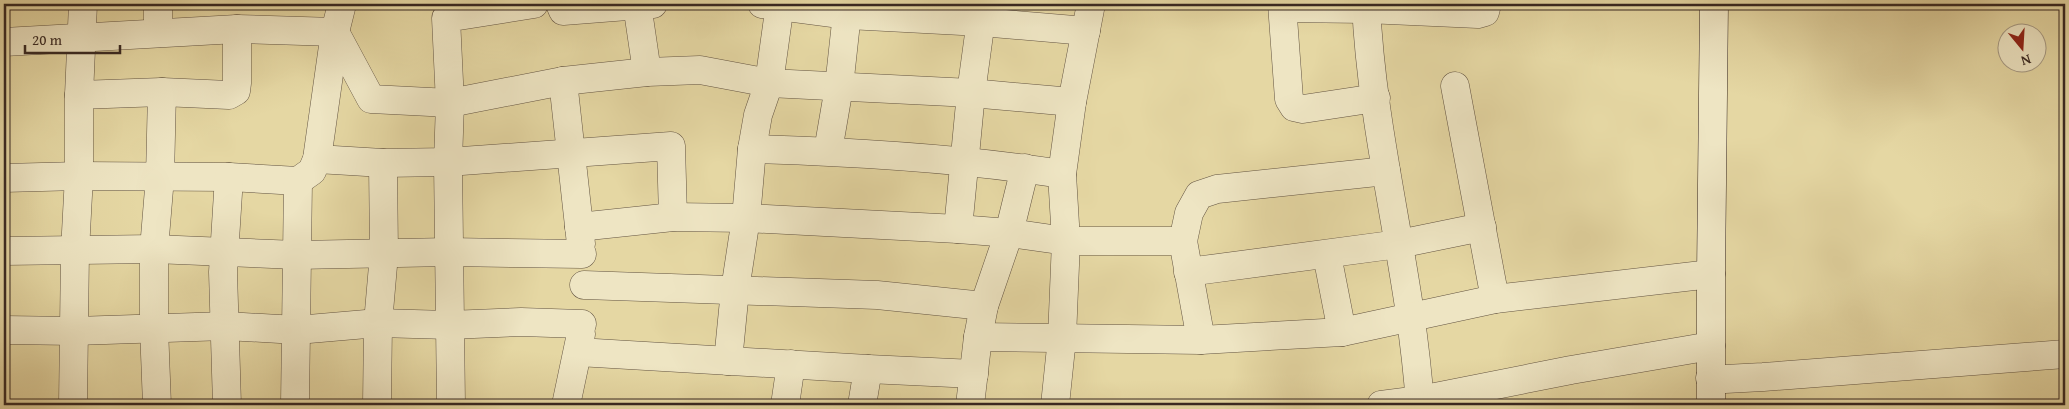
<svg xmlns="http://www.w3.org/2000/svg" width="2069" height="409" font-family="'Gentium Book Plus',serif">
<style>
.lines{fill:none;stroke-linecap:round;stroke-linejoin:round}
.street-casing{stroke:#635442;stroke-width:29}
.secondary-casing{stroke:#382822;stroke-width:29}
.street{stroke:#eee5c3;stroke-width:28}
.secondary{stroke:#eee5c3;stroke-width:28}
</style>
<rect width="100%" height="100%" fill="#e5d7a3"/>
<filter id="stains"><feTurbulence type="fractalNoise" baseFrequency=".004" numOctaves="4"/><feColorMatrix values="0 0 0 0 .2 0 0 0 0 .09 0 0 0 0 .02 0 0 0 .5 -.17"/></filter>
<radialGradient id="worn" r=".72"><stop offset=".6" stop-color="#630" stop-opacity="0"/><stop offset="1" stop-color="#630" stop-opacity=".3"/></radialGradient>
<g class="lines">
<defs>
<g id="street">
<path d="M 560,4 L 563,11 L 653,4"/>
<path d="M 637,4 L 647,72"/>
<path d="M 762,4 L 848,15 L 981,22 L 1086,31"/>
<path d="M 1282,4 L 1289,99 L 1294,107 L 1303,109 L 1376,98"/>
<path d="M 1366,4 C 1372,139 1411,270 1420,405"/>
<path d="M 1283,8 L 1366,9 L 1478,14 L 1485,12 L 1487,4"/>
<path d="M 158,33 L 158,4"/>
<path d="M 4,42 L 237,29 L 335,32 L 371,99 L 450,103 L 563,81 L 647,72 L 700,70 L 769,83 L 971,93 L 1072,102"/>
<path d="M 563,81 L 581,244"/>
<path d="M 1455,86 L 1495,299"/>
<path d="M 79,95 L 162,92 L 229,95 L 236,91 L 237,83 L 237,29"/>
<path d="M 752,149 C 855,152 959,158 1062,174 L 1066,241 L 1062,338 L 1055,405"/>
<path d="M 828,151 L 839,87 L 848,4"/>
<path d="M 317,159 L 383,163 L 448,162 L 671,146 L 673,217"/>
<path d="M 1062,174 L 1072,102 L 1091,4"/>
<path d="M 4,178 L 79,176 L 229,177 L 298,181 L 312,171 L 317,159 L 335,32 L 342,4"/>
<path d="M 579,227 L 673,217 L 746,218 L 958,229 L 1009,233 L 1066,241 L 1183,241 L 1201,340"/>
<path d="M 958,229 L 971,93 L 983,5"/>
<path d="M 1183,241 L 1189,213 L 1199,195 L 1217,189 L 1386,171"/>
<path d="M 4,251 L 154,249 L 297,255 L 449,252 L 582,254"/>
<path d="M 1327,255 L 1342,332"/>
<path d="M 1188,272 L 1399,244 L 1482,227"/>
<path d="M 584,285 L 877,295 L 984,306"/>
<path d="M 4,330 L 75,331 L 226,326 L 297,330 L 378,323 L 449,325 L 521,322 L 582,324"/>
<path d="M 978,337 L 1201,340 L 1342,332 L 1495,299 L 1711,274"/>
<path d="M 578,352 L 868,369 L 974,374"/>
<path d="M 728,361 L 735,290 L 746,218 L 752,149 L 758,115 L 769,83 L 780,4"/>
<path d="M 1710,378 L 1725,379 L 1763,377 L 2065,354"/>
<path d="M 73,405 L 75,251 L 79,176 L 79,95 L 83,4"/>
<path d="M 157,405 L 154,328 L 154,249 L 160,177 L 162,92"/>
<path d="M 227,405 L 223,272 L 229,177"/>
<path d="M 295,405 L 298,181"/>
<path d="M 377,405 L 378,323 L 384,254 L 383,163"/>
<path d="M 451,405 L 448,162 L 450,103 L 446,18 L 534,4"/>
<path d="M 566,405 L 581,334"/>
<path d="M 785,405 L 791,364"/>
<path d="M 862,405 L 868,369"/>
<path d="M 970,405 L 978,337 L 984,306 L 1009,233 L 1025,168"/>
<path d="M 1381,405 L 1420,400 L 1571,370 L 1711,346"/>
</g>
<path id="secondary" d="M 1711,405 L 1711,274 L 1714,4"/>
</defs>
<use href="#street" class="street-casing"/>
<use href="#secondary" class="secondary-casing"/>
<use href="#street" class="street"/>
<use href="#secondary" class="secondary"/>
</g>
<rect width="2069" height="409" fill="none" stroke="#e5d7a3" stroke-width="20"/>
<rect x="5" y="5" width="2059" height="399" fill="none" stroke="#382822" stroke-width="2.5"/>
<rect x="10" y="10" width="2049" height="389" fill="none" stroke="#382822"/>
<g transform="translate(2022 48) rotate(162)"><circle r="24" fill="#eee5c3" stroke="#a59983"/>
<path d="M0-4L9 19L0 12L-9 19Z" fill="#8f2418"/>
<text y="-8" font-size="14" font-weight="bold" text-anchor="middle" fill="#382822">N</text>
</g>
<path d="M25 45v8h95v-8" fill="none" stroke="#382822" stroke-width="2.5"/>
<text x="32" y="45" font-size="15" fill="#382822" stroke="#eee5c3" stroke-width="4" paint-order="stroke">20 m</text>
<rect width="100%" height="100%" filter="url(#stains)"/>
<rect width="100%" height="100%" fill="url(#worn)"/>
</svg>
